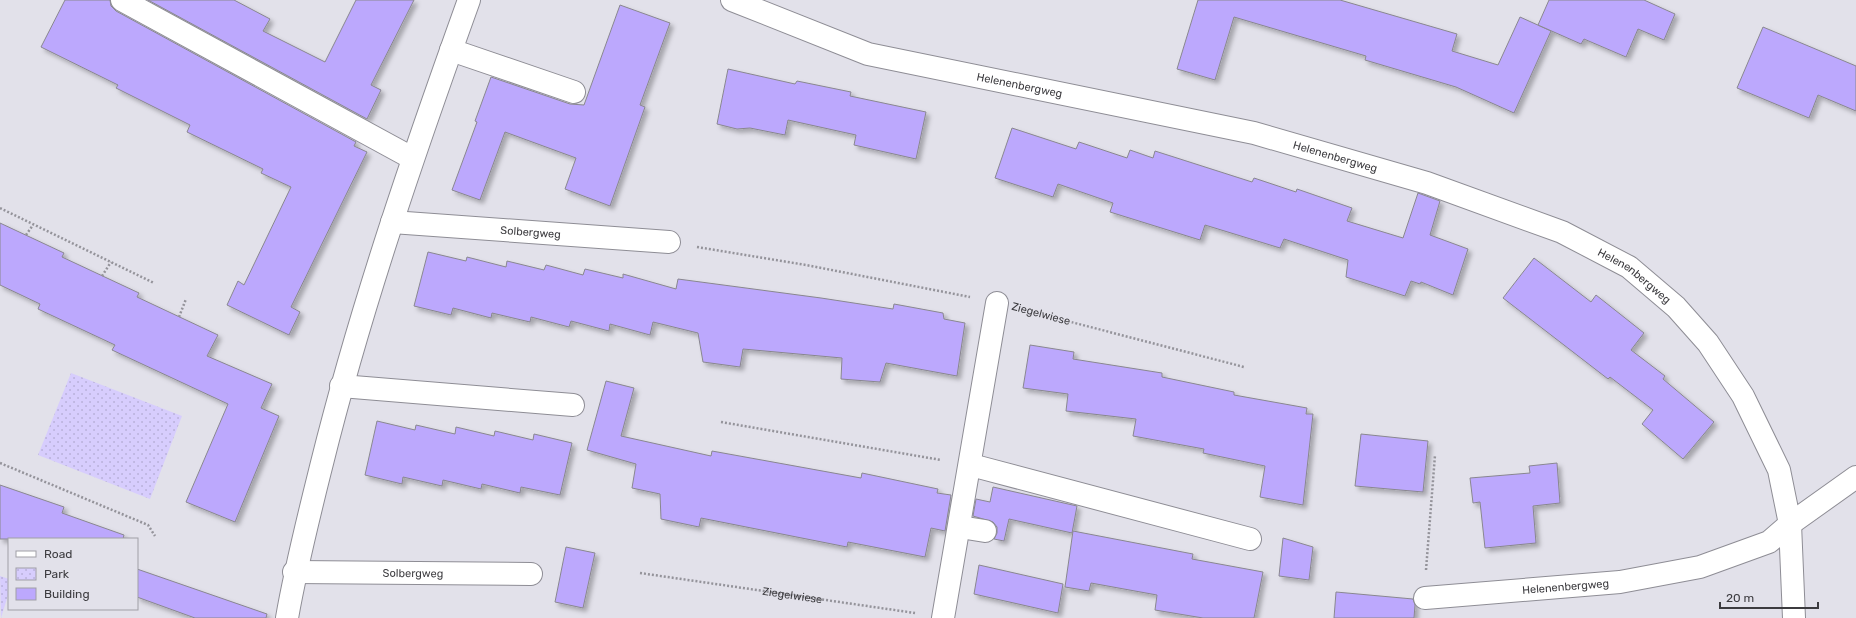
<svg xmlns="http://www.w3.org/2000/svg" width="1856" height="618" font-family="Rubik,sans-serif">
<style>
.park{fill:url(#park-dots)}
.building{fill:#bca8fd;stroke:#89878f;filter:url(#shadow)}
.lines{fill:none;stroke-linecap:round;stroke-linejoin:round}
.minor-casing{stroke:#8e8d95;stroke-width:24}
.path{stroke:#94939a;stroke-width:2.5;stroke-dasharray:2 2;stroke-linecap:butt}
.minor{stroke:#fff;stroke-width:22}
.labels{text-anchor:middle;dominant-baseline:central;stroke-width:4;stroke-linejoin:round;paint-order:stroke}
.street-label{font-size:11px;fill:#3c3b3f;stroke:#e2e1ea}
</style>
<defs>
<pattern id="park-dots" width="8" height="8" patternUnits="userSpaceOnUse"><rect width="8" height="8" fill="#d7cdfd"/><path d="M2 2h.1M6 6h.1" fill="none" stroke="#b9b1da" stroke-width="1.8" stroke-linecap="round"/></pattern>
<filter id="shadow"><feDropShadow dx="3.5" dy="3.5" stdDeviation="2" flood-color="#0004"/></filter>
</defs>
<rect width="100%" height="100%" fill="#e2e1ea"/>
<g class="park">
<path d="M 71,373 L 182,416 L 150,499 L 38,455 Z"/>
<path d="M 0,576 L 9,579 L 9,592 L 1,618 Z"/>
</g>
<g class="building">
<path d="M 65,0 L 110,0 L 111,6 L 116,11 L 356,142 L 354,146 L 367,152 L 291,307 L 300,312 L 289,335 L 227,305 L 238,281 L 244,285 L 291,187 L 261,173 L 263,169 L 187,132 L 190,125 L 116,88 L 118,85 L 41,47 Z"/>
<path d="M 148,0 L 234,0 L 270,19 L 263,31 L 325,62 L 356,0 L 414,0 L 371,85 L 381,90 L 367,119 Z"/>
<path d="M 1198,0 L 1340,0 L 1457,34 L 1452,51 L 1498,65 L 1520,17 L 1551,31 L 1514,113 L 1456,87 L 1365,60 L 1366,56 L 1234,17 L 1215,80 L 1177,69 Z"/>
<path d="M 1549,0 L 1644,0 L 1675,14 L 1664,40 L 1638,29 L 1626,57 L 1584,39 L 1581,44 L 1538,25 Z"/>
<path d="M 620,5 L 670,23 L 640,105 L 645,107 L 610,206 L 565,189 L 576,158 L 505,132 L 480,200 L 452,190 L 477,122 L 475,121 L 491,77 L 570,104 L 584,105 Z"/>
<path d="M 1763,27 L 1856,66 L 1856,111 L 1818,95 L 1809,118 L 1737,88 Z"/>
<path d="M 728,69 L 795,84 L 797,81 L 851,92 L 850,96 L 926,112 L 916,159 L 854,145 L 856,135 L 788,120 L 785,135 L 750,128 L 737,129 L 717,124 Z"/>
<path d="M 1012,128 L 1076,149 L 1079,142 L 1127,158 L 1130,150 L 1153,158 L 1155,151 L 1252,182 L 1254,178 L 1296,192 L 1297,189 L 1352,208 L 1347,221 L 1403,238 L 1418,193 L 1440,201 L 1430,235 L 1468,249 L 1453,295 L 1421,282 L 1420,284 L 1411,281 L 1405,296 L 1346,277 L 1348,260 L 1284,239 L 1280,248 L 1205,225 L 1200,240 L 1110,212 L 1113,203 L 1058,184 L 1053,197 L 995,178 Z"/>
<path d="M 0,223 L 64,253 L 62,257 L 139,293 L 137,297 L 218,335 L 207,356 L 272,384 L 261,408 L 279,416 L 235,522 L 186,502 L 228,404 L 112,350 L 115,345 L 38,309 L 40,304 L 0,285 Z"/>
<path d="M 428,252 L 466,261 L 467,257 L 506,267 L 507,261 L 544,270 L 546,265 L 583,275 L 585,269 L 623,278 L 623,274 L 676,289 L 678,279 L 821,298 L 893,309 L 894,304 L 943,313 L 944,319 L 965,323 L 957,376 L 886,363 L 880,382 L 841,379 L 842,358 L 743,349 L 740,367 L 703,362 L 698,333 L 653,322 L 650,335 L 610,324 L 609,331 L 571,321 L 569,327 L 531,317 L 530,322 L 492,313 L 491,318 L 453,308 L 451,315 L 414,306 Z"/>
<path d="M 1534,258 L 1591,302 L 1596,295 L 1644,333 L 1631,350 L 1665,376 L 1663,379 L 1714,422 L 1683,459 L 1642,424 L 1653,410 L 1610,377 L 1608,379 L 1503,298 Z"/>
<path d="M 1030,345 L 1074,352 L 1073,359 L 1162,373 L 1162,377 L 1234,392 L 1234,395 L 1307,408 L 1306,414 L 1313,414 L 1303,505 L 1260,497 L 1265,466 L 1203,453 L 1204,449 L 1133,436 L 1136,419 L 1066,411 L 1068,394 L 1023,388 Z"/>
<path d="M 606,381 L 634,388 L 621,436 L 711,456 L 712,451 L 861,478 L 862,473 L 938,489 L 937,493 L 951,495 L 945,531 L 931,528 L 925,557 L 848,542 L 847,547 L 701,518 L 699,527 L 661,519 L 660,494 L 632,488 L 636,464 L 587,450 Z"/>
<path d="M 377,421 L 415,430 L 416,425 L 455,434 L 456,427 L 494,436 L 495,431 L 533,440 L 534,434 L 572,443 L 560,495 L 521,487 L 520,493 L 482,484 L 481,489 L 443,480 L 442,486 L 403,477 L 402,484 L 365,475 Z"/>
<path d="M 1361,434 L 1428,441 L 1423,492 L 1355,486 Z"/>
<path d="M 1557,463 L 1560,503 L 1533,506 L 1536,543 L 1485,548 L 1480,502 L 1473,503 L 1470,478 L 1530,473 L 1529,466 Z"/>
<path d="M 0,485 L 64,507 L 62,513 L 124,535 L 123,539 L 0,539 Z"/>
<path d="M 993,487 L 1077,506 L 1072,533 L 1009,519 L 1004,541 L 994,539 L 997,533 L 997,527 L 993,522 L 973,516 L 976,499 L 990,502 Z"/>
<path d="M 1073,531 L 1193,554 L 1192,559 L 1263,572 L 1254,618 L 1203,618 L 1155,610 L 1157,595 L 1091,583 L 1089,591 L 1065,587 Z"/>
<path d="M 1283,538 L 1313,547 L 1309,580 L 1279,576 Z"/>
<path d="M 566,547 L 595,553 L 583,608 L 555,602 Z"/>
<path d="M 979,565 L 1063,584 L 1058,613 L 974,594 Z"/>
<path d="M 137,569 L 267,614 L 266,618 L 195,618 L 137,597 Z"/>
<path d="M 1336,592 L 1413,599 L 1415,605 L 1414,618 L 1334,618 Z"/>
</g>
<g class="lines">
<defs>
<g id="minor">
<path d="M 122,0 L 412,158"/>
<path id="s2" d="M 732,0 L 868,54 L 1254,133 L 1427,183 L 1562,232 L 1629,267 L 1676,307 L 1708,343 L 1743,396 L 1779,470 L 1790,524 L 1794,618"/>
<path d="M 451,50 L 574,92"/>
<path id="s3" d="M 392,222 L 669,242"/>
<path d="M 341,386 L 573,405"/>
<path d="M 971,465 L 1250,539"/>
<path d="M 960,527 L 985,531"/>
<path id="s4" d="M 294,572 L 531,574"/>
<path id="s5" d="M 1425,598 L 1620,582 L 1700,567 L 1769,542 L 1790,524 L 1856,477"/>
<path d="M 287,618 C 296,566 309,515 322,463 C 361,306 414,153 469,0"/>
<path d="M 943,618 L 997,303"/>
</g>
</defs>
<use href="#minor" class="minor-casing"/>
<g class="path">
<path d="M 0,208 L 154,283"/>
<path d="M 26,235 L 33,225"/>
<path d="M 697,247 L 806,265 L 970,297"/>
<path d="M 102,276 L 111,262"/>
<path d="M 1025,310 L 1244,367"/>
<path d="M 179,317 L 186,299"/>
<path d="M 721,422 L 941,460"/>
<path d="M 0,463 L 148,525 L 155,536"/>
<path d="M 1426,570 L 1435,455"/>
<path id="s1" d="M 640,573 L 915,613"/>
</g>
<use href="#minor" class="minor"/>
</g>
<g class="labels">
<g class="street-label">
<text stroke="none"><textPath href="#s2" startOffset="301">Helenenbergweg</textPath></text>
<text stroke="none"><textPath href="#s2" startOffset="625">Helenenbergweg</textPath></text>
<text stroke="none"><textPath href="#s3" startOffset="139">Solbergweg</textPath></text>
<text stroke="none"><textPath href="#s2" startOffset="949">Helenenbergweg</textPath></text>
<text transform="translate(1041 314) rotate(15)">Ziegelwiese</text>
<text stroke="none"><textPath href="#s4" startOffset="119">Solbergweg</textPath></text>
<text stroke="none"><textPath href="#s5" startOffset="141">Helenenbergweg</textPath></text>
<text stroke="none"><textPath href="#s1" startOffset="154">Ziegelwiese</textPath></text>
</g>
</g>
<rect x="8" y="538" width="130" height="72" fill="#e2e1ea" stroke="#a09fa6"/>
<rect x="16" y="551" width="20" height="6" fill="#ffffff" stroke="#a09fa6"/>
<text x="44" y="558" font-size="12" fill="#3c3b3f">Road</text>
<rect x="16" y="568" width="20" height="12" fill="url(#park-dots)" stroke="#a09fa6"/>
<text x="44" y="578" font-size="12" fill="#3c3b3f">Park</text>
<rect x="16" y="588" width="20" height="12" fill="#bca8fd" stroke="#a09fa6"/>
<text x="44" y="598" font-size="12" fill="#3c3b3f">Building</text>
<path d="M1720 602v6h98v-6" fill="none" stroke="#3c3b3f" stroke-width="2"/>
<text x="1726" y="602" font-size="12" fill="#3c3b3f" stroke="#e2e1ea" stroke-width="3" paint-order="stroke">20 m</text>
</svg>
